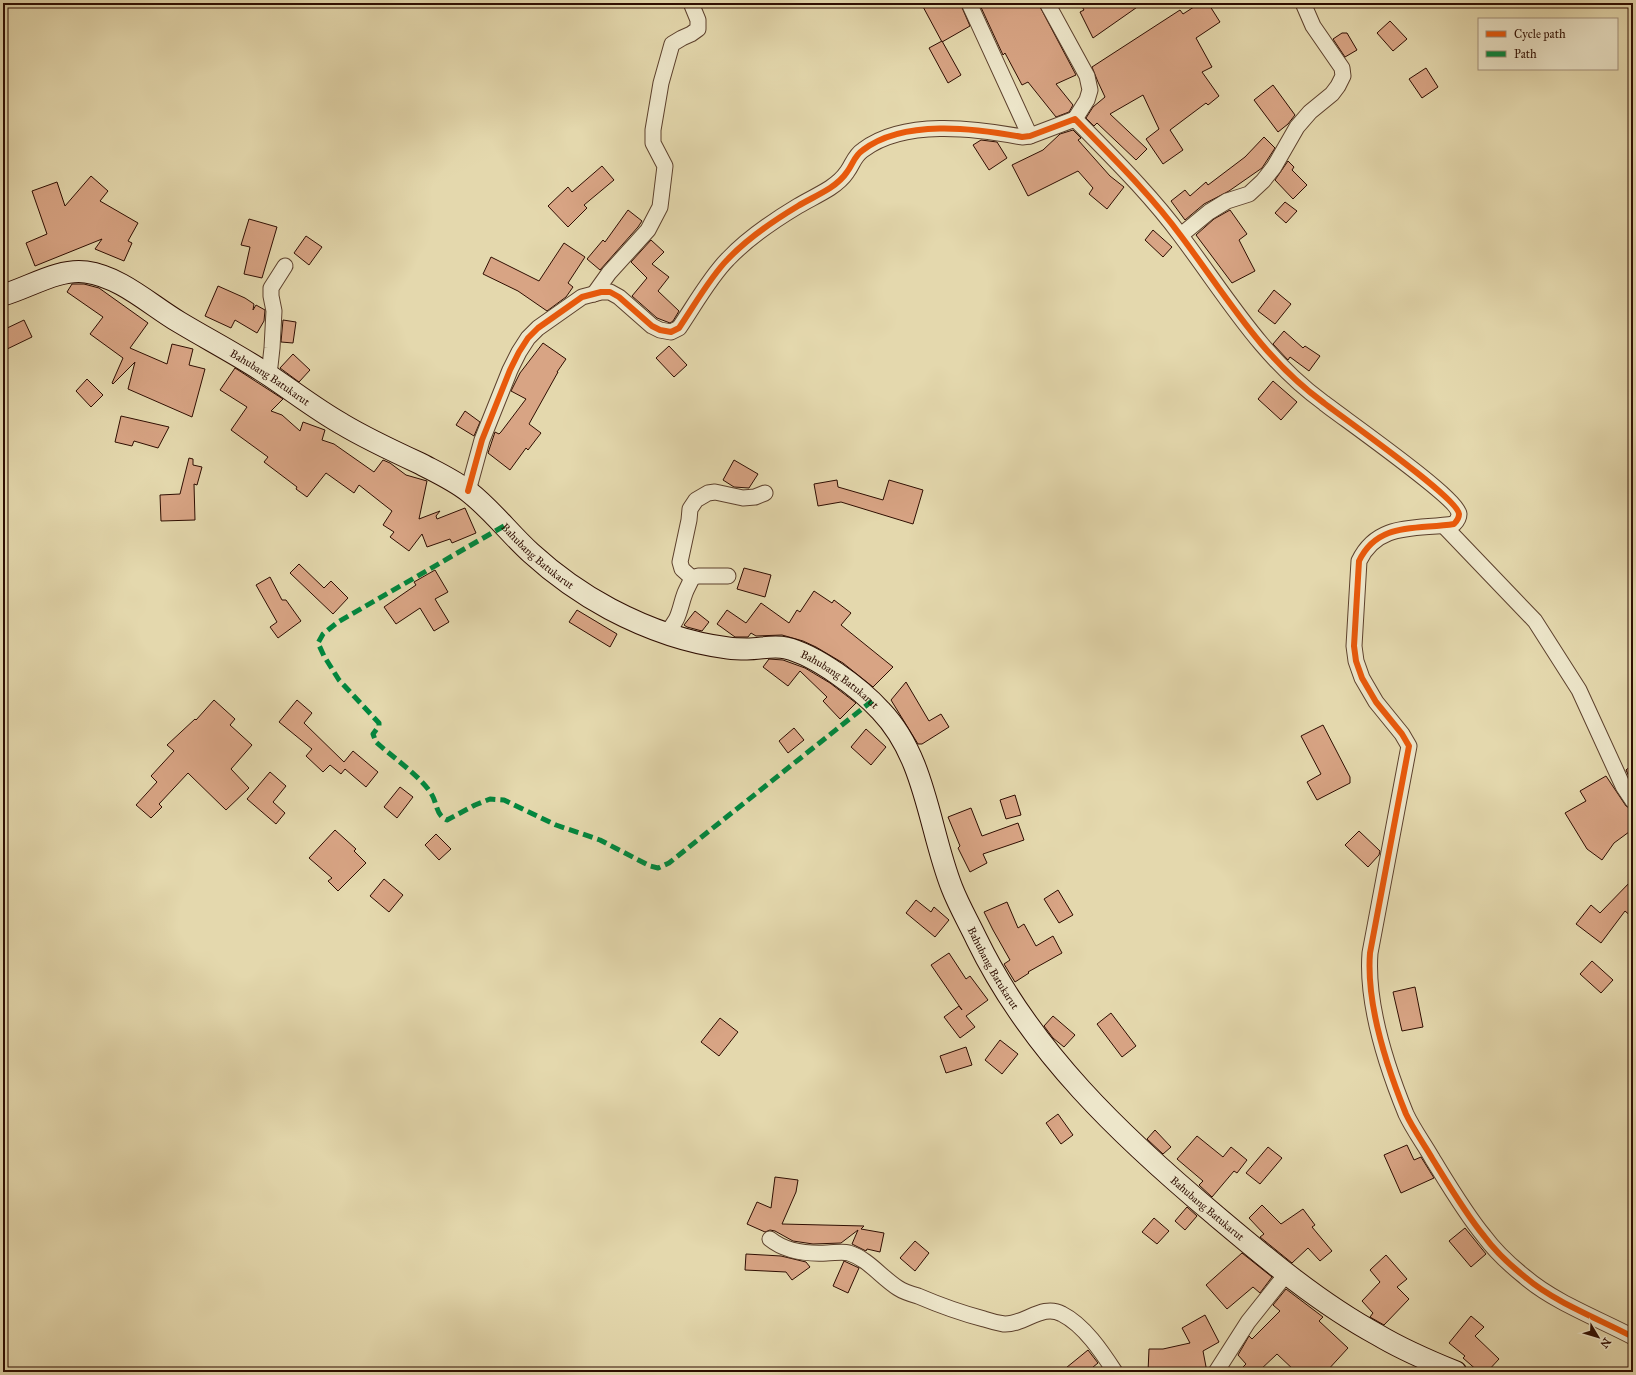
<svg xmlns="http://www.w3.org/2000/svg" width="1636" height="1375" font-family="'IM FELL Great Primer',serif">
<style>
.building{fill:#d8a484;stroke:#2e0d01}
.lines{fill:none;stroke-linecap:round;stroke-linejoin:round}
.street-casing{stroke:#5c402c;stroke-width:17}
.secondary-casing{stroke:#2e0d01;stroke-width:23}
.street{stroke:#ede6ca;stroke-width:15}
.secondary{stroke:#ede6ca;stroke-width:21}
.quiet{stroke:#00873e;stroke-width:5;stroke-dasharray:10 5;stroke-linecap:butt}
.cycleway-casing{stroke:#ede6ca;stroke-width:8}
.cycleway{stroke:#e8590c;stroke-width:6}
.labels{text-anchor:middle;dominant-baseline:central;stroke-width:3.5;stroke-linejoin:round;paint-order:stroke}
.street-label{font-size:11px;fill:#2e0d01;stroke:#ede6ca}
</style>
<rect width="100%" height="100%" fill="#e4d8ad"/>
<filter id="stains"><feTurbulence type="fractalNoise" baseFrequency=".005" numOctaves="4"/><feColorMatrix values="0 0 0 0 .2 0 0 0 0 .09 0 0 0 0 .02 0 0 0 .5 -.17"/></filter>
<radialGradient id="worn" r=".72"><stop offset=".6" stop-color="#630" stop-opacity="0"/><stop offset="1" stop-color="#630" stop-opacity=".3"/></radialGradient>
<g class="building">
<path d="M 921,3 L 960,3 L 970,26 L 942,42 Z"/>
<path d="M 979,3 L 1038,3 L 1076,75 L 1056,84 L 1073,105 L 1069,112 L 1056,117 L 1028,82 L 1022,85 L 1005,53 L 1003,55 Z"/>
<path d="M 1080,3 L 1143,3 L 1093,38 L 1080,12 L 1084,10 Z"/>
<path d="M 1200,3 L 1208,3 L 1220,22 L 1196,38 L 1212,67 L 1202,72 L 1219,96 L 1208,105 L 1206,103 L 1170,130 L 1183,150 L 1163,164 L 1146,139 L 1159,129 L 1143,95 L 1110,114 L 1147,149 L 1136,160 L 1097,123 L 1094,126 L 1086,118 L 1093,107 L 1105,97 L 1098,82 L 1092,67 L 1180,10 L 1183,14 Z"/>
<path d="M 1390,21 L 1407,39 L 1393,51 L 1377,33 Z"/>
<path d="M 1342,33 L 1347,33 L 1357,50 L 1345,57 L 1333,39 Z"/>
<path d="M 942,41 L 961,75 L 948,83 L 929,48 Z"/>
<path d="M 1426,68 L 1438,87 L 1422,98 L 1409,79 Z"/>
<path d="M 1273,85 L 1295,115 L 1288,124 L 1278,132 L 1254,100 Z"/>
<path d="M 1073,130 L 1081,138 L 1078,140 L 1110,176 L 1124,187 L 1107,209 L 1089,194 L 1093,188 L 1078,171 L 1028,196 L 1012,165 L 1043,150 L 1060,134 Z"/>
<path d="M 1264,137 L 1275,148 L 1262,168 L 1229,191 L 1204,204 L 1185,220 L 1171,201 L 1185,190 L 1190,196 L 1206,182 L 1208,185 L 1245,157 Z"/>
<path d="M 981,140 L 997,142 L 1007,158 L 989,170 L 973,145 Z"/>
<path d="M 1288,161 L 1294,167 L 1292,170 L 1307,185 L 1293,199 L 1275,180 Z"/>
<path d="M 602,166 L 614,180 L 584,205 L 587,208 L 568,227 L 548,206 L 568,187 L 572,192 Z"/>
<path d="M 91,176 L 108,191 L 100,201 L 138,223 L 128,241 L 132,243 L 124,261 L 95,249 L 102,239 L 35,266 L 26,243 L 47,234 L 32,191 L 57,182 L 65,206 Z"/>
<path d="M 1285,202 L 1297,211 L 1286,223 L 1275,213 Z"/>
<path d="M 628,210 L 642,221 L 638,227 L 600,270 L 587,259 L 603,240 L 605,242 Z"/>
<path d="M 1230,210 L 1247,234 L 1239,240 L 1255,271 L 1232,283 L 1196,235 L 1214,219 Z"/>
<path d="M 249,219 L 277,227 L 262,278 L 244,274 L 250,247 L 241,245 Z"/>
<path d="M 1153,230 L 1172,247 L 1163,257 L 1145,240 Z"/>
<path d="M 306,236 L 322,247 L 309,265 L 294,253 Z"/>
<path d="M 651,240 L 664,252 L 652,264 L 669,277 L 658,291 L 679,311 L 673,321 L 670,323 L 657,318 L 632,296 L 647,278 L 631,262 Z"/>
<path d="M 564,243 L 585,257 L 568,283 L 573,287 L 566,297 L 547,311 L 518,291 L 483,274 L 491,257 L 539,281 Z"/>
<path d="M 72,284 L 84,284 L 99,288 L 148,323 L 130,348 L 167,364 L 172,344 L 193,349 L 189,365 L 205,369 L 192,417 L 128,389 L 135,362 L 113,384 L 112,383 L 123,358 L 90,334 L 103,317 L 67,292 Z"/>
<path d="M 218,286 L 245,298 L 254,304 L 253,310 L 256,305 L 265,310 L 264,321 L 257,333 L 235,320 L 231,328 L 205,316 Z"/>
<path d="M 1274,290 L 1291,304 L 1275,324 L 1258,311 Z"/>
<path d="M 24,320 L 32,337 L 3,351 L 3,330 Z"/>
<path d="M 283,320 L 296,322 L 293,343 L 281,342 Z"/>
<path d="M 1284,331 L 1303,348 L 1305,346 L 1320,356 L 1309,371 L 1290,357 L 1288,360 L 1273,344 Z"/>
<path d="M 543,343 L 566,359 L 557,372 L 558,372 L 529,424 L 541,433 L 528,450 L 526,448 L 510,470 L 488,453 L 495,432 L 499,434 L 501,432 L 526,399 L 511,391 L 520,373 Z"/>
<path d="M 669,346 L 687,365 L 674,377 L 656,358 Z"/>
<path d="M 293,354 L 310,370 L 299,382 L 280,368 Z"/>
<path d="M 235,368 L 283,399 L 271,411 L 282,415 L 300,431 L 303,422 L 325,430 L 322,440 L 334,444 L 374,472 L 383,460 L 390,463 L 406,475 L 427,481 L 419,519 L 440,511 L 436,516 L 437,519 L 465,508 L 476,533 L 452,543 L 450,539 L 427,547 L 422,534 L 409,551 L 390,537 L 394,532 L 383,525 L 392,511 L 359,485 L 354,493 L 326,473 L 307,497 L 296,489 L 297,487 L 264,462 L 268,457 L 231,430 L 247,407 L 220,390 Z"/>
<path d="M 87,379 L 103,395 L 91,407 L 76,391 Z"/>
<path d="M 1273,381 L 1297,402 L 1281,420 L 1258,399 Z"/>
<path d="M 465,411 L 480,422 L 474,436 L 456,425 Z"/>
<path d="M 121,416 L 169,427 L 158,448 L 134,441 L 132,446 L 115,442 Z"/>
<path d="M 189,458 L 193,459 L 193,465 L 202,467 L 197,485 L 194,484 L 195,520 L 161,521 L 160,495 L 180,494 Z"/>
<path d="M 734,460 L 758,474 L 749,488 L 734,487 L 723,480 Z"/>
<path d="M 837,480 L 838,487 L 883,500 L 889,480 L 923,490 L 913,524 L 841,502 L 818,506 L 814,484 Z"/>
<path d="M 299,564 L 324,588 L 331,581 L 348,598 L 333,614 L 290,573 Z"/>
<path d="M 744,568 L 771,575 L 765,597 L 737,589 Z"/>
<path d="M 435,570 L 448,592 L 435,599 L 449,622 L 434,631 L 420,608 L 396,624 L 384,607 L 416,585 L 414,582 Z"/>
<path d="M 270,577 L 282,600 L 286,600 L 301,621 L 278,638 L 270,627 L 277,622 L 256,585 Z"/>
<path d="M 814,591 L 832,603 L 834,600 L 851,613 L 841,625 L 893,667 L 873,687 L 843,663 L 816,647 L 803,641 L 782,635 L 756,636 L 751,633 L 748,637 L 735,637 L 717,624 L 727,610 L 746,623 L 761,603 L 789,623 L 797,610 L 800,612 Z"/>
<path d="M 577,610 L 617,634 L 610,647 L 569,622 Z"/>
<path d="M 695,611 L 709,622 L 702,631 L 687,627 L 684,625 Z"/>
<path d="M 769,659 L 783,660 L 805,668 L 830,683 L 856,703 L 840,719 L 823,701 L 827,697 L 800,671 L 788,686 L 763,667 Z"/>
<path d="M 906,682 L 929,721 L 941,714 L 949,727 L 922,744 L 918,744 L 891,700 Z"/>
<path d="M 214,700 L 235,719 L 230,725 L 252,745 L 231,769 L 249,788 L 226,810 L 188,773 L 159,804 L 162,807 L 151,818 L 136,805 L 157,782 L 151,776 L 174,751 L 167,745 L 195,719 L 196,720 Z"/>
<path d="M 297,700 L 312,713 L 304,723 L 344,762 L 353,751 L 378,772 L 366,787 L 345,769 L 341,774 L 330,765 L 323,772 L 306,756 L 312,749 L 279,722 Z"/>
<path d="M 1323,725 L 1350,777 L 1350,783 L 1317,800 L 1307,782 L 1321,774 L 1301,736 Z"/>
<path d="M 794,728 L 804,740 L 788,753 L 779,741 Z"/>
<path d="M 866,729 L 886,747 L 871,765 L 851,747 Z"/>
<path d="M 1633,764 L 1633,785 L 1626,770 Z"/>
<path d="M 270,772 L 286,786 L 273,802 L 285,813 L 276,824 L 247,799 Z"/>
<path d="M 1606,776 L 1626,806 L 1633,810 L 1633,829 L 1614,843 L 1602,860 L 1587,849 L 1565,813 L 1586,801 L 1580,791 Z"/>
<path d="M 400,787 L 413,797 L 397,818 L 384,807 Z"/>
<path d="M 1015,795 L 1021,815 L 1006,819 L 1000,800 Z"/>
<path d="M 971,808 L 982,836 L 1018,823 L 1024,840 L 983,854 L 987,863 L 970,872 L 958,848 L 960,846 L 948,817 Z"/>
<path d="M 335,830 L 356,849 L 354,851 L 366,863 L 338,891 L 328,881 L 332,878 L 309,858 Z"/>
<path d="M 1359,831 L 1380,851 L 1379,855 L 1368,867 L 1345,845 Z"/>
<path d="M 436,834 L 451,849 L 439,860 L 425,845 Z"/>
<path d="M 384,879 L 403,895 L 389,912 L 370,896 Z"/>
<path d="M 1633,879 L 1633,918 L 1625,911 L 1601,943 L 1576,924 L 1591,905 L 1600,913 Z"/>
<path d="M 1058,890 L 1073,915 L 1059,923 L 1044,899 Z"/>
<path d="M 916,900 L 931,912 L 934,907 L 949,920 L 935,937 L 906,913 Z"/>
<path d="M 1007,902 L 1018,928 L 1024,924 L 1036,946 L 1053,936 L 1062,953 L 1028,972 L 1029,973 L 1015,982 L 1004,964 L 1010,960 L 993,930 L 984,912 Z"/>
<path d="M 949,953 L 966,979 L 970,976 L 988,1000 L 966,1016 L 975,1027 L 960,1038 L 944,1017 L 959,1006 L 962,1010 L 931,965 Z"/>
<path d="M 1592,961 L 1613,980 L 1601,993 L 1580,974 Z"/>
<path d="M 1415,987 L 1423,1027 L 1402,1031 L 1393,992 Z"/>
<path d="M 1111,1013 L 1136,1046 L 1122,1057 L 1097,1024 Z"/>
<path d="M 1053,1016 L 1075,1035 L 1064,1047 L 1053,1038 L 1044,1026 Z"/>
<path d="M 720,1018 L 738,1032 L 719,1056 L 701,1042 Z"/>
<path d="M 1000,1040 L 1018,1054 L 1002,1074 L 985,1060 Z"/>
<path d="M 966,1047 L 972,1065 L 946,1073 L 940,1056 Z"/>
<path d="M 1058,1114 L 1073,1135 L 1061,1144 L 1046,1123 Z"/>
<path d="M 1155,1130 L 1171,1147 L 1163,1154 L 1147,1139 Z"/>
<path d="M 1197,1136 L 1223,1157 L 1231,1147 L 1247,1160 L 1237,1173 L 1234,1171 L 1212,1197 L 1199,1185 L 1203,1181 L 1177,1159 Z"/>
<path d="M 1407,1145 L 1414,1160 L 1421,1157 L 1434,1178 L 1401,1193 L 1384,1155 Z"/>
<path d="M 1268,1147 L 1282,1158 L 1260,1184 L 1246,1173 Z"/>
<path d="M 775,1177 L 798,1180 L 796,1192 L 782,1224 L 864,1226 L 861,1229 L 884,1233 L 880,1252 L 867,1249 L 866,1251 L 852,1244 L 858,1230 L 841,1243 L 813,1244 L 793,1241 L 775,1231 L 770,1230 L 765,1232 L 747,1224 L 757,1202 L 771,1208 Z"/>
<path d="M 1262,1205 L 1281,1224 L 1303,1209 L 1315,1225 L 1312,1227 L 1332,1251 L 1320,1261 L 1308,1248 L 1292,1263 L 1260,1237 L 1264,1234 L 1249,1218 Z"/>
<path d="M 1187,1207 L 1197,1216 L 1185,1230 L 1175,1221 Z"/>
<path d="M 1154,1218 L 1169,1231 L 1157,1244 L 1142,1232 Z"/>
<path d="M 1465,1228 L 1486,1254 L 1471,1267 L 1449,1241 Z"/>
<path d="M 915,1241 L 929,1253 L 915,1271 L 900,1258 Z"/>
<path d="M 1242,1253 L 1272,1277 L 1260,1293 L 1253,1287 L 1227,1309 L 1206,1285 Z"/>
<path d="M 746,1254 L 781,1256 L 806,1262 L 810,1267 L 792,1280 L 786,1272 L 745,1270 Z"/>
<path d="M 1386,1255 L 1407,1279 L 1397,1287 L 1409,1299 L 1384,1325 L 1370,1317 L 1373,1313 L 1362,1301 L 1380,1282 L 1370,1270 Z"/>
<path d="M 844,1261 L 859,1268 L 848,1293 L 833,1286 Z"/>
<path d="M 1286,1289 L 1323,1317 L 1319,1321 L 1348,1348 L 1326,1372 L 1296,1372 L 1277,1354 L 1258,1372 L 1238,1372 L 1246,1364 L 1238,1355 L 1249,1336 L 1252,1339 L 1280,1311 L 1273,1305 Z"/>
<path d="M 1205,1315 L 1219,1342 L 1203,1351 L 1207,1372 L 1148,1372 L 1149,1349 L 1163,1349 L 1190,1343 L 1182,1328 Z"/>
<path d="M 1471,1316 L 1484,1327 L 1475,1336 L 1499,1359 L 1487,1372 L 1479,1372 L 1463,1358 L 1465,1356 L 1449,1343 Z"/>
<path d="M 1088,1350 L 1098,1363 L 1087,1372 L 1061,1372 Z"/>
</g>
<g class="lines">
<defs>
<g id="street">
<path d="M 969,3 L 1030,136"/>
<path d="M 1047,3 L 1087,76 L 1090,90 L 1087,100 L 1075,119"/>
<path d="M 1181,235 L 1209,212 L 1227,201 L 1249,194 L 1263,181 L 1274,167 L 1297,127 L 1310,112 L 1332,94 L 1338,86 L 1343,76 L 1342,68 L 1313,26 L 1303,3"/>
<path d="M 594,294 L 609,273 L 648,230 L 660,207 L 665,166 L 653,143 L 653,130 L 661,83 L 672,44 L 682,38 L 691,34 L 698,29 L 698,20 L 691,3"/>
<path d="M 269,375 L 272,348 L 274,311 L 271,296 L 271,288 L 285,266"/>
<path d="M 468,491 L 482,440 L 510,370 L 519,352 L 528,338 L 538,328 L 582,297 L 601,292 L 610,292 L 619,297 L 652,326 L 660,330 L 671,332 L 679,328 C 694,306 710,277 728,259 C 748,238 773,221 798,206 C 808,200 819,195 830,188 C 836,184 843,178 847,172 C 853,164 854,156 863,150 C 904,119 974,128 1022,137 L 1030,136 L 1075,119 C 1112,157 1150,194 1181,236 C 1227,297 1261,357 1324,403 C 1343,418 1458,498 1459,514 C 1459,518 1457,521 1454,524 C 1418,530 1378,521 1359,561 L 1354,646 L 1356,661 L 1362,678 L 1376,702 L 1402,734 L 1409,746 L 1370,953 C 1366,1005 1386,1065 1406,1114 C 1413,1129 1424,1144 1432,1158 C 1448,1184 1465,1213 1484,1236 C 1495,1251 1510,1265 1525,1277 C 1554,1302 1599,1319 1633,1337"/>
<path d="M 1444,526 L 1535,621 L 1579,690 L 1623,786 L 1633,801"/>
<path d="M 692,578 L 682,569 L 680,562 L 689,520 L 690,509 L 696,500 L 708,493 L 715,492 L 743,498 L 755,497 L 765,493"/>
<path d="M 666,632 C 680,620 679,609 685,593 C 687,588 690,583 692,578 L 698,576 L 728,576"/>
<path d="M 770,1239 C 786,1252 808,1254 827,1253 C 834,1253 842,1251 849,1253 C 868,1259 881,1277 898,1288 C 904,1292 911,1294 918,1296 C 939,1305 961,1313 984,1319 C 990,1321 998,1323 1004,1324 C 1025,1325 1042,1303 1062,1314 C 1084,1325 1102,1352 1115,1372"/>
<path d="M 1216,1372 L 1248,1322 L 1287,1273"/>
</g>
<g id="secondary">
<path id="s1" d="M 3,295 C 28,288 59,268 86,272 C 121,277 149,304 179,322 C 209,340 240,356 270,376 C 294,392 317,410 342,424 C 367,439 393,451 419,463 C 436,472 454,480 469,492 C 492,510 510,534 531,553 C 554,574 582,594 610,609 C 646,628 688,643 728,648 C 735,649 741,649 747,649 C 761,649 773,645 786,648 C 816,655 860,688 881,711 C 926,758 929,830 952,888 C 959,906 969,923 977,940 C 1031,1051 1122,1137 1215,1215 C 1266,1258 1319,1303 1378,1335 C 1403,1350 1429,1361 1456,1372"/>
</g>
</defs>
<use href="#street" class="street-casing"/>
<use href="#secondary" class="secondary-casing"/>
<use href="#street" class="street"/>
<use href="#secondary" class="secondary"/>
<path class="quiet" d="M 504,526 L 338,622 L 323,634 L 318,643 L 324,656 L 339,680 L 379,723 L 379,726 L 373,734 L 376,742 C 391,756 422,777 432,795 C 437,803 436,816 447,820 L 475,805 L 490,799 L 504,800 L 556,825 L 600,840 L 650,866 L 658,868 L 669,863 L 872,701"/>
<defs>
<path id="cycleway" d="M 468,491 L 482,440 L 510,370 L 519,352 L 528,338 L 538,328 L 582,297 L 601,292 L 610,292 L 619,297 L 652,326 L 660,330 L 671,332 L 679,328 C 694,306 710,277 728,259 C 748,238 773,221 798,206 C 808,200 819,195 830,188 C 836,184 843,178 847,172 C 853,164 854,156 863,150 C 904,119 974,128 1022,137 L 1030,136 L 1075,119 C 1112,157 1150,194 1181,236 C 1227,297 1261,357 1324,403 C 1343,418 1458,498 1459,514 C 1459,518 1457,521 1454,524 C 1418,530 1378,521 1359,561 L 1354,646 L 1356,661 L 1362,678 L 1376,702 L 1402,734 L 1409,746 L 1370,953 C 1366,1005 1386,1065 1406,1114 C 1413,1129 1424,1144 1432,1158 C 1448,1184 1465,1213 1484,1236 C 1495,1251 1510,1265 1525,1277 C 1554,1302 1599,1319 1633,1337"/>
</defs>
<use href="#cycleway" class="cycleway-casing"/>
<use href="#cycleway" class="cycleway"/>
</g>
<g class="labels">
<g class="street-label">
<text stroke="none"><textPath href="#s1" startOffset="300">Bahubang Batukarut</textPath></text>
<text stroke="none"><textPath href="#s1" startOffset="624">Bahubang Batukarut</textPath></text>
<text stroke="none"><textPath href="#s1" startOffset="960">Bahubang Batukarut</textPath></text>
<text stroke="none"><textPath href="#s1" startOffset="1295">Bahubang Batukarut</textPath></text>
<text stroke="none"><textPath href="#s1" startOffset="1619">Bahubang Batukarut</textPath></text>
</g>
</g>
<rect width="1636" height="1375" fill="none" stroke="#e4d8ad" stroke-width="16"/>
<rect x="4" y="4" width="1628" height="1367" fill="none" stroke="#2e0d01" stroke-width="2"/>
<rect x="8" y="8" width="1620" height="1359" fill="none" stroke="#2e0d01"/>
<rect x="1478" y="18" width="140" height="52" fill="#ede6ca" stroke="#a18f7a"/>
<rect x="1486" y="31" width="20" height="6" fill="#e8590c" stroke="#a18f7a"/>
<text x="1514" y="38" font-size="12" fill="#2e0d01">Cycle path</text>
<rect x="1486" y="51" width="20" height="6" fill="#00873e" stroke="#a18f7a"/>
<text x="1514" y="58" font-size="12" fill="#2e0d01">Path</text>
<g transform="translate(1598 1337) rotate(128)" stroke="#ede6ca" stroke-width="3" paint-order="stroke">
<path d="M0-3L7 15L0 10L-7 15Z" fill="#2e0d01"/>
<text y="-6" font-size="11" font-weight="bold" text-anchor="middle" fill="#2e0d01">N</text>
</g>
<rect width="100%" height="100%" filter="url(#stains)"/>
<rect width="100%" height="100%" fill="url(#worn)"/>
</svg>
